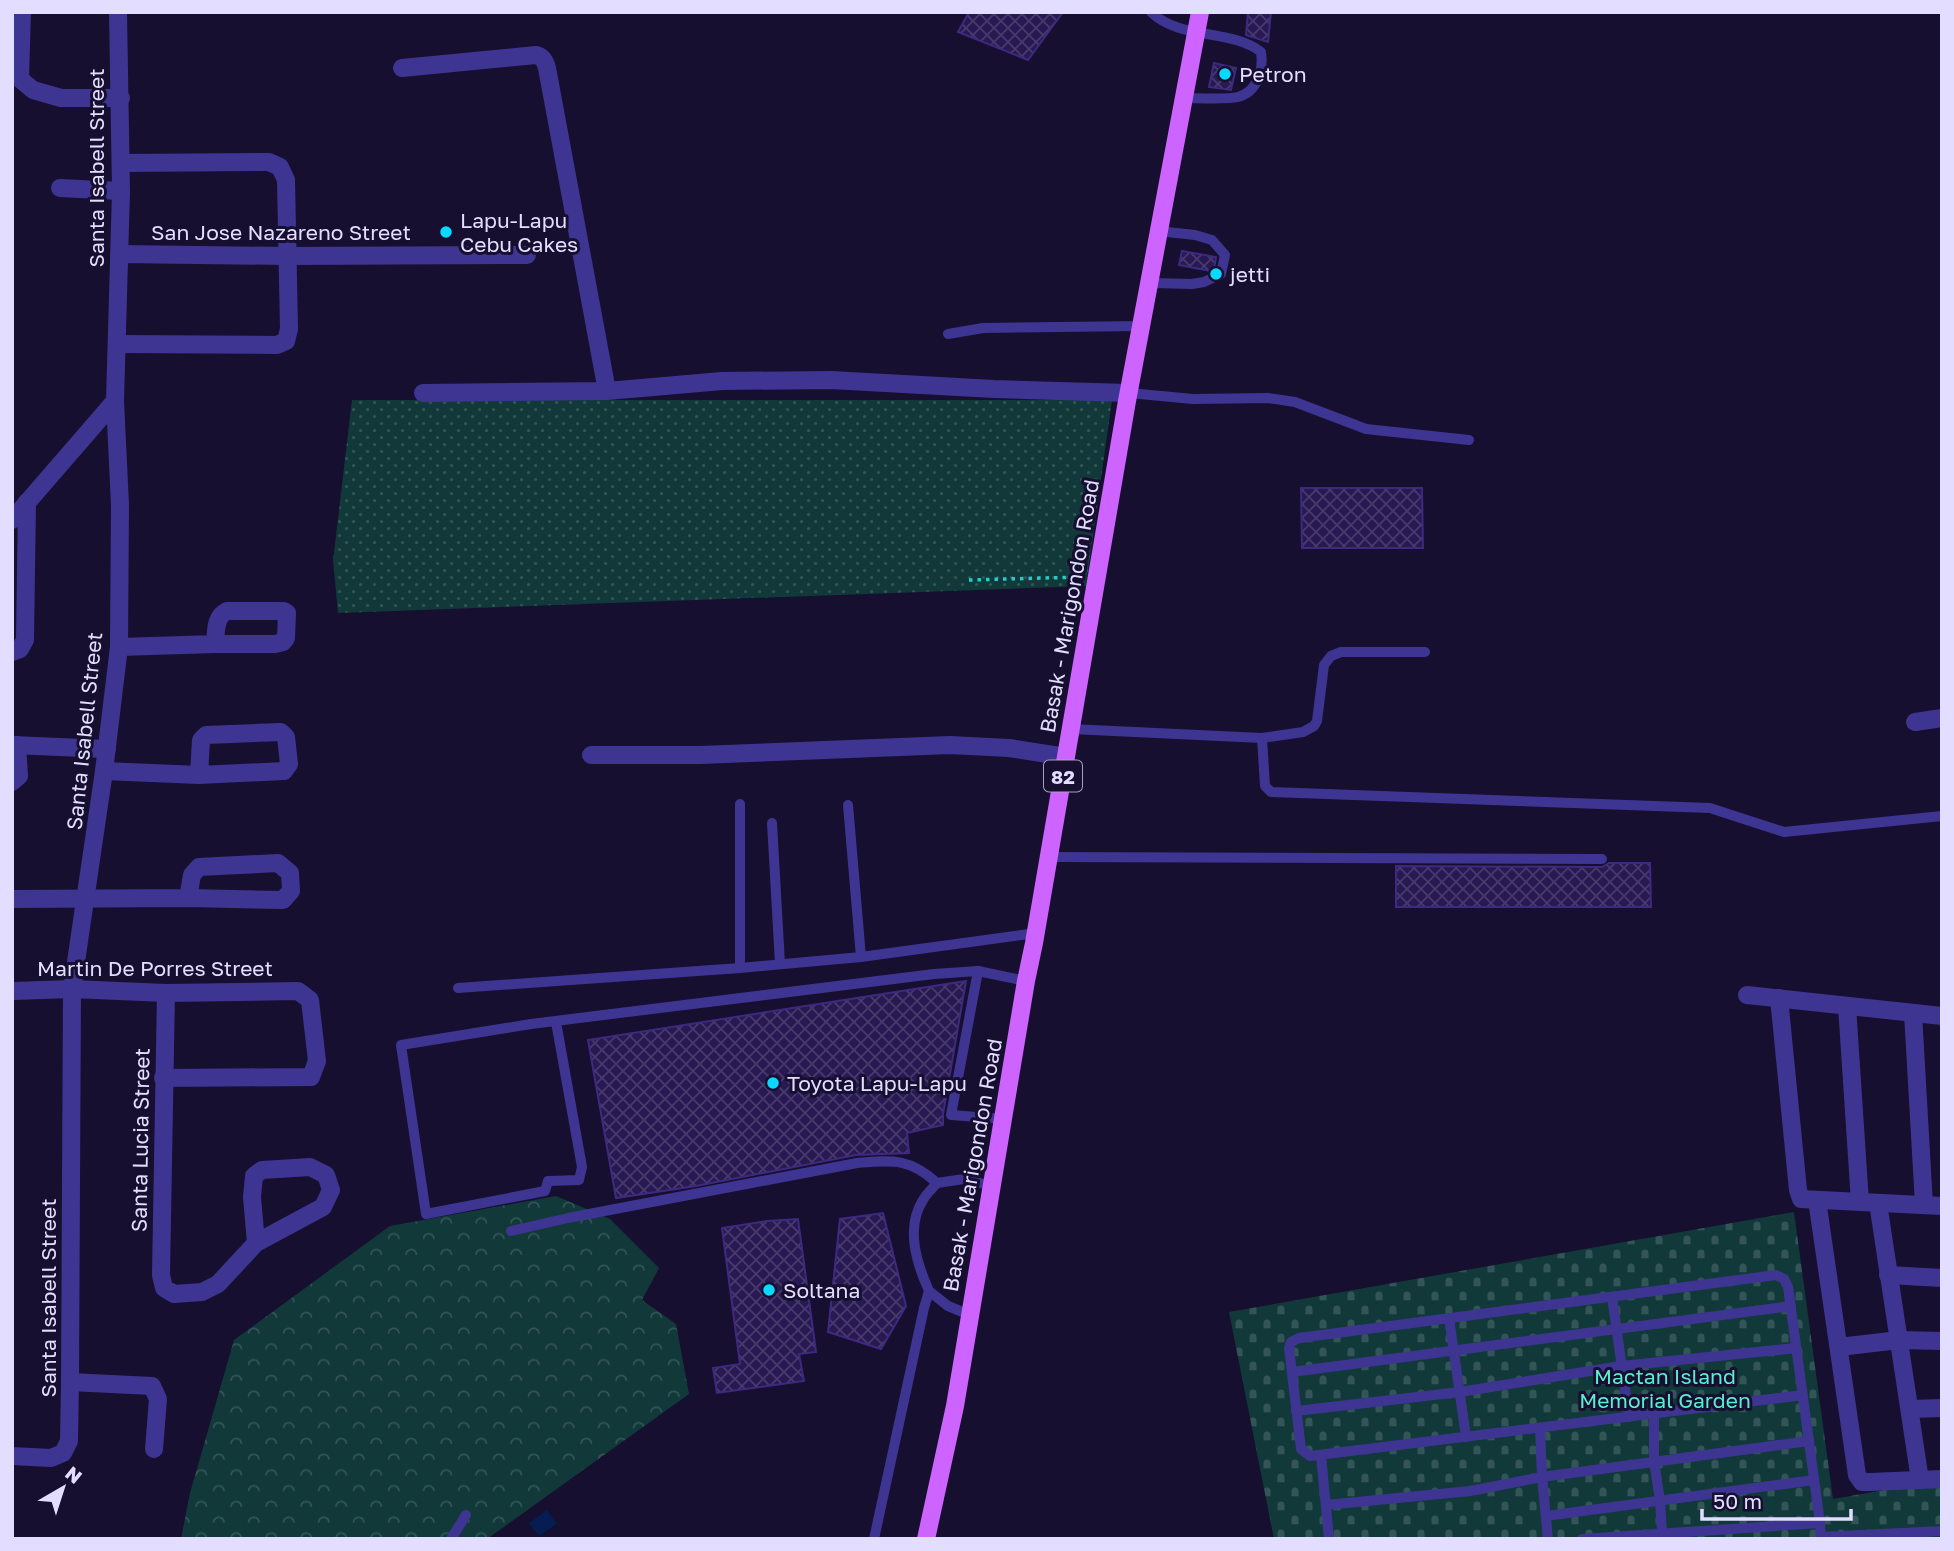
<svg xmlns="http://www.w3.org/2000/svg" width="1954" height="1551" font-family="'Golos Text',sans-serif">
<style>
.grass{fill:url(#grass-dots)}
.forest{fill:url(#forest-crowns)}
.cemetery{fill:url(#cemetery-stones)}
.water{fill:#051d52}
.building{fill:url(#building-cross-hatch);stroke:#3f2980;stroke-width:2}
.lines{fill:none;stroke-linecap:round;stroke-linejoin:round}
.path{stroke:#24cccb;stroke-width:3.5;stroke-dasharray:3.5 5;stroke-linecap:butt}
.lane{stroke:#3e3592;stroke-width:10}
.street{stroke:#3e3592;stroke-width:18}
.primary{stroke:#ce64ff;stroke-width:18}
.poi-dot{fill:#09d8ff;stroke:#160f2f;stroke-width:2.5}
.labels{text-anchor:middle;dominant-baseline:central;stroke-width:6;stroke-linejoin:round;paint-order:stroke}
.shield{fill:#160f2f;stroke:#a69fc1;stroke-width:2}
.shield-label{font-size:19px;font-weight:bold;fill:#e3ddff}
.poi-label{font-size:21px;fill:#e3ddff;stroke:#160f2f;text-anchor:start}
.street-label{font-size:21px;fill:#e3ddff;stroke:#160f2f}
.park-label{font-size:21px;fill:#5bedd1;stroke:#160f2f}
</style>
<defs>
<pattern id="grass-dots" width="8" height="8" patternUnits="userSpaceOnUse" patternTransform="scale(1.75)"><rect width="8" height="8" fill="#113939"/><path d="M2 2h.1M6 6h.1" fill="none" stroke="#345557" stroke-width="1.8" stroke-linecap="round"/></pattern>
<pattern id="forest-crowns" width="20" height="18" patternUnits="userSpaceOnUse" patternTransform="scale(1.75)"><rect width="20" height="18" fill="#113939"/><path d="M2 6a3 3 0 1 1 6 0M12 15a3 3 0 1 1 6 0" fill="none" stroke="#345557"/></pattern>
<pattern id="cemetery-stones" width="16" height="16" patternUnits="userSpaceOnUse" patternTransform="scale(1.75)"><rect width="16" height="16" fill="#113939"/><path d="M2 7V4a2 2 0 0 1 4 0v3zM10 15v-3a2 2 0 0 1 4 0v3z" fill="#345557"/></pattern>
<pattern id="building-cross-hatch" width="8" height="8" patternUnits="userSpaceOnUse" patternTransform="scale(1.75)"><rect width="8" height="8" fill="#281952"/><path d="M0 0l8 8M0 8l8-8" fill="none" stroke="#473a6c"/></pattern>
</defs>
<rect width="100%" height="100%" fill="#160f2f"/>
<path class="grass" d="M 352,400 L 1112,400 L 1086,586 L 338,613 L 333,561 Z"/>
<path class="forest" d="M 556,1196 L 610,1219 L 659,1268 L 642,1300 L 676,1324 L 689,1394 L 487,1539 L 181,1539 L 190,1493 L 234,1340 L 390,1226 Z"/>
<path class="cemetery" d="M 1794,1212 L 1833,1499 L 1942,1480 L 1942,1539 L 1274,1539 L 1229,1312 Z"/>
<path class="water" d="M 547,1510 L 557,1524 L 539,1536 L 529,1523 Z"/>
<g class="building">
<path d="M 969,12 L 1063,12 L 1028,60 L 958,32 Z"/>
<path d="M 1248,12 L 1271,12 L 1268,42 L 1246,35 Z"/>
<path d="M 1214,63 L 1236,68 L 1231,90 L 1209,87 Z"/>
<path d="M 1182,251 L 1216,257 L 1214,269 L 1210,271 L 1179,265 Z"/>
<path d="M 1301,488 L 1422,488 L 1423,548 L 1302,548 Z"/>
<path d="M 1609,863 L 1650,863 L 1651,907 L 1396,907 L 1396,866 L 1602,867 Z"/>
<path d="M 966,981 L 943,1114 L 943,1125 L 907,1133 L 909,1153 L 856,1155 L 696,1186 L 616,1198 L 588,1040 Z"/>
<path d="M 883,1213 L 906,1306 L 881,1349 L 828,1332 L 840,1219 Z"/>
<path d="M 798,1219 L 816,1352 L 799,1354 L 804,1381 L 717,1393 L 713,1368 L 740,1364 L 722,1228 L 767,1221 Z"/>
</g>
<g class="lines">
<path class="path" d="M 969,580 L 1081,577"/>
<g class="lane">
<path d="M 1151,12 C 1179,40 1233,29 1261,52 C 1264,70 1257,92 1238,97 C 1226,100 1197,98 1183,98"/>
<path d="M 1150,283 L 1192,284 L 1204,282 L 1221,274 L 1225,255 L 1212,240 L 1195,235 L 1158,231"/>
<path d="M 948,334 L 983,328 L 1142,326"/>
<path d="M 1129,393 L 1193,399 L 1268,398 L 1295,402 L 1366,429 L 1469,440"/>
<path d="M 1071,729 L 1262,738 L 1303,732 L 1314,726 L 1317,721 L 1324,665 L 1331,656 L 1341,652 L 1425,652"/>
<path d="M 1262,738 L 1265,786 L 1271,792 L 1710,808 L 1784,832 L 1942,816"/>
<path d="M 740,804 L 740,968"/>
<path d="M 848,805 L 861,957"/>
<path d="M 772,823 L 780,964"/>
<path d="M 1049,857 L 1602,859"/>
<path d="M 458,988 L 740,968 L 861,957 L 1036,933"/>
<path d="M 556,1022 L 582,1167 L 579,1180 L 548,1181 L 545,1191 L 426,1214 L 401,1045 L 531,1024 L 934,974 L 978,971"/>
<path d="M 1004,1119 L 951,1115 L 978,971 L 1026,981"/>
<path d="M 511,1231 L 568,1218 L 857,1163 C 892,1160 910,1158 937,1183"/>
<path d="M 929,1291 L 948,1306 L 970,1315"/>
<path d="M 1612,1297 L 1629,1417"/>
<path d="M 1449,1318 L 1466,1437"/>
<path d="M 1292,1372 L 1791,1306"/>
<path d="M 1803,1395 L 1310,1456 L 1301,1449 L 1289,1348 L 1291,1342 L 1299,1338 L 1776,1275 L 1784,1279 L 1788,1287 L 1820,1523 L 1821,1539"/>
<path d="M 1296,1411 L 1460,1392 L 1621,1366 L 1796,1348"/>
<path d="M 1654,1414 L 1654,1461 L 1660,1501 L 1662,1533"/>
<path d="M 1540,1428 L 1542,1477 L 1548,1539"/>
<path d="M 1321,1455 L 1329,1539"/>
<path d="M 1326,1505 L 1470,1491 L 1542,1477 L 1809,1441"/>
<path d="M 1546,1516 L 1814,1480"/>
<path d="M 1821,1537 L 1942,1531"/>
<path d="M 451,1539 L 466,1515"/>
<path d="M 874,1539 L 924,1308 L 929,1291 C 917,1264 905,1228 923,1200 C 926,1194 933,1188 937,1183 L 964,1179 L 992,1186"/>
<path d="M 1582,1539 L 1820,1523"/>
</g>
<g class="street">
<path d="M 402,68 L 536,55 C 543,57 545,61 547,68 L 607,391"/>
<path d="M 13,71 L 20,79 L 22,12"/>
<path d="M 20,79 L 33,90 L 61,98 L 121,98"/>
<path d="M 60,188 L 121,191"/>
<path d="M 119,254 L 287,256 L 527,255"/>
<path d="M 118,344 L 277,345 L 286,341 L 289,329 L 286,180 L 280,167 L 269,162 L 122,163"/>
<path d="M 423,393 L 607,391 L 722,381 L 831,380 L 994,389 L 1129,393"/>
<path d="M 12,520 L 115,401"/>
<path d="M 119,647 L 215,644 L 275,644 L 283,642 L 286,638 L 287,613 L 284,611 L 227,611 C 215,616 216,632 215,644"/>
<path d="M 12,652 L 20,649 L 25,640 L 27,502"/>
<path d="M 1915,722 L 1942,718"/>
<path d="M 12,745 L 107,749"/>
<path d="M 591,755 L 700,755 L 950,745 L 1009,748 L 1066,757"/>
<path d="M 104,771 L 199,775 L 284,771 L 289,764 L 286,737 L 281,732 L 206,735 L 201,740 L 199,775"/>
<path d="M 12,782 L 19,776 L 17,745"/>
<path d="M 12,899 L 188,898 L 283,900 L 291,891 L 290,873 L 278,863 L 199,867 L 192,875 L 188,898"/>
<path d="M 12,991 L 72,989 L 166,993 L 298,991 L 310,1000 L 317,1061 L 311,1077 L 163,1078"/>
<path d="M 166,993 L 161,1275 L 164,1288 L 174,1294 L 202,1292 L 218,1284 L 256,1243 L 323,1207 L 331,1190 L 326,1175 L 310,1167 L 262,1170 L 254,1176 L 252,1197 L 256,1243"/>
<path d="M 1747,995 L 1942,1016"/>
<path d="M 1779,998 L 1798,1190 L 1801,1199 L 1942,1206"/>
<path d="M 1847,1006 L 1860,1202"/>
<path d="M 1913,1013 L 1924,1205"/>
<path d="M 1817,1200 L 1857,1475 L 1862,1482 L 1870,1482 L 1942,1479"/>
<path d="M 1878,1203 L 1920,1480"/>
<path d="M 1888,1275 L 1942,1278"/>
<path d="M 1839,1347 L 1899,1340 L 1942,1341"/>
<path d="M 70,1382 L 152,1386 L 158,1399 L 154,1449"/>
<path d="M 1910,1409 L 1942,1408"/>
<path d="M 12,1456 L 51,1458 L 63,1453 L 69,1441 L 70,1382 L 72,989 L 104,771 L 119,647 L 120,505 L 115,401 L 121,191 L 118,12"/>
</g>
<path class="primary" d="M 926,1539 L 955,1406 L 1026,981 L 1034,943 L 1127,401 L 1200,12"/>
</g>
<g class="poi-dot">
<circle cx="1225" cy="74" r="7"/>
<circle cx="446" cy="232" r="7"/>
<circle cx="1216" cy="274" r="7"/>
<circle cx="773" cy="1083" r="7"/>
<circle cx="769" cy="1290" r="7"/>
</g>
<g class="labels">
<rect class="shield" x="1044" y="760.5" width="38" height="31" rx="5"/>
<g class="shield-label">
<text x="1063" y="776">82</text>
</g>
<g class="poi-label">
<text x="1239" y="74">Petron</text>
<text x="460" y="220">Lapu-Lapu<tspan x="460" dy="24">Cebu Cakes</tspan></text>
<text x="1230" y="274">jetti</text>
<text x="787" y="1083">Toyota Lapu-Lapu</text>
<text x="783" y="1290">Soltana</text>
</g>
<g class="street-label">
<text transform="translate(96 168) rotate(-90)">Santa Isabell Street</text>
<text x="281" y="232">San Jose Nazareno Street</text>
<text transform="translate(1069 606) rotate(-80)">Basak - Marigondon Road</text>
<text transform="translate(84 731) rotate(-84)">Santa Isabell Street</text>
<text x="155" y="968">Martin De Porres Street</text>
<text transform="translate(140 1140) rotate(-89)">Santa Lucia Street</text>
<text transform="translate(972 1165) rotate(-80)">Basak - Marigondon Road</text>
<text transform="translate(48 1298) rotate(-90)">Santa Isabell Street</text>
</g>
<g class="park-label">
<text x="1665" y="1376">Mactan Island<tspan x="1665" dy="24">Memorial Garden</tspan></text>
</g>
</g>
<rect width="1954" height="1551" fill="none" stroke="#e3ddff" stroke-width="28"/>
<g transform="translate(63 1488) rotate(39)" stroke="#160f2f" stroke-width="5" paint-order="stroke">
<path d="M0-5L12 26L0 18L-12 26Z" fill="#e3ddff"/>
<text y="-10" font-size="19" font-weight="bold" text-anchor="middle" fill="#e3ddff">N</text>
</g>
<path d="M1702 1509v10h149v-10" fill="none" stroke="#e3ddff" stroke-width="3.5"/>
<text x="1713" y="1509" font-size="21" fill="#e3ddff" stroke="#160f2f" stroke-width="5" paint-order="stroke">50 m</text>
</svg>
